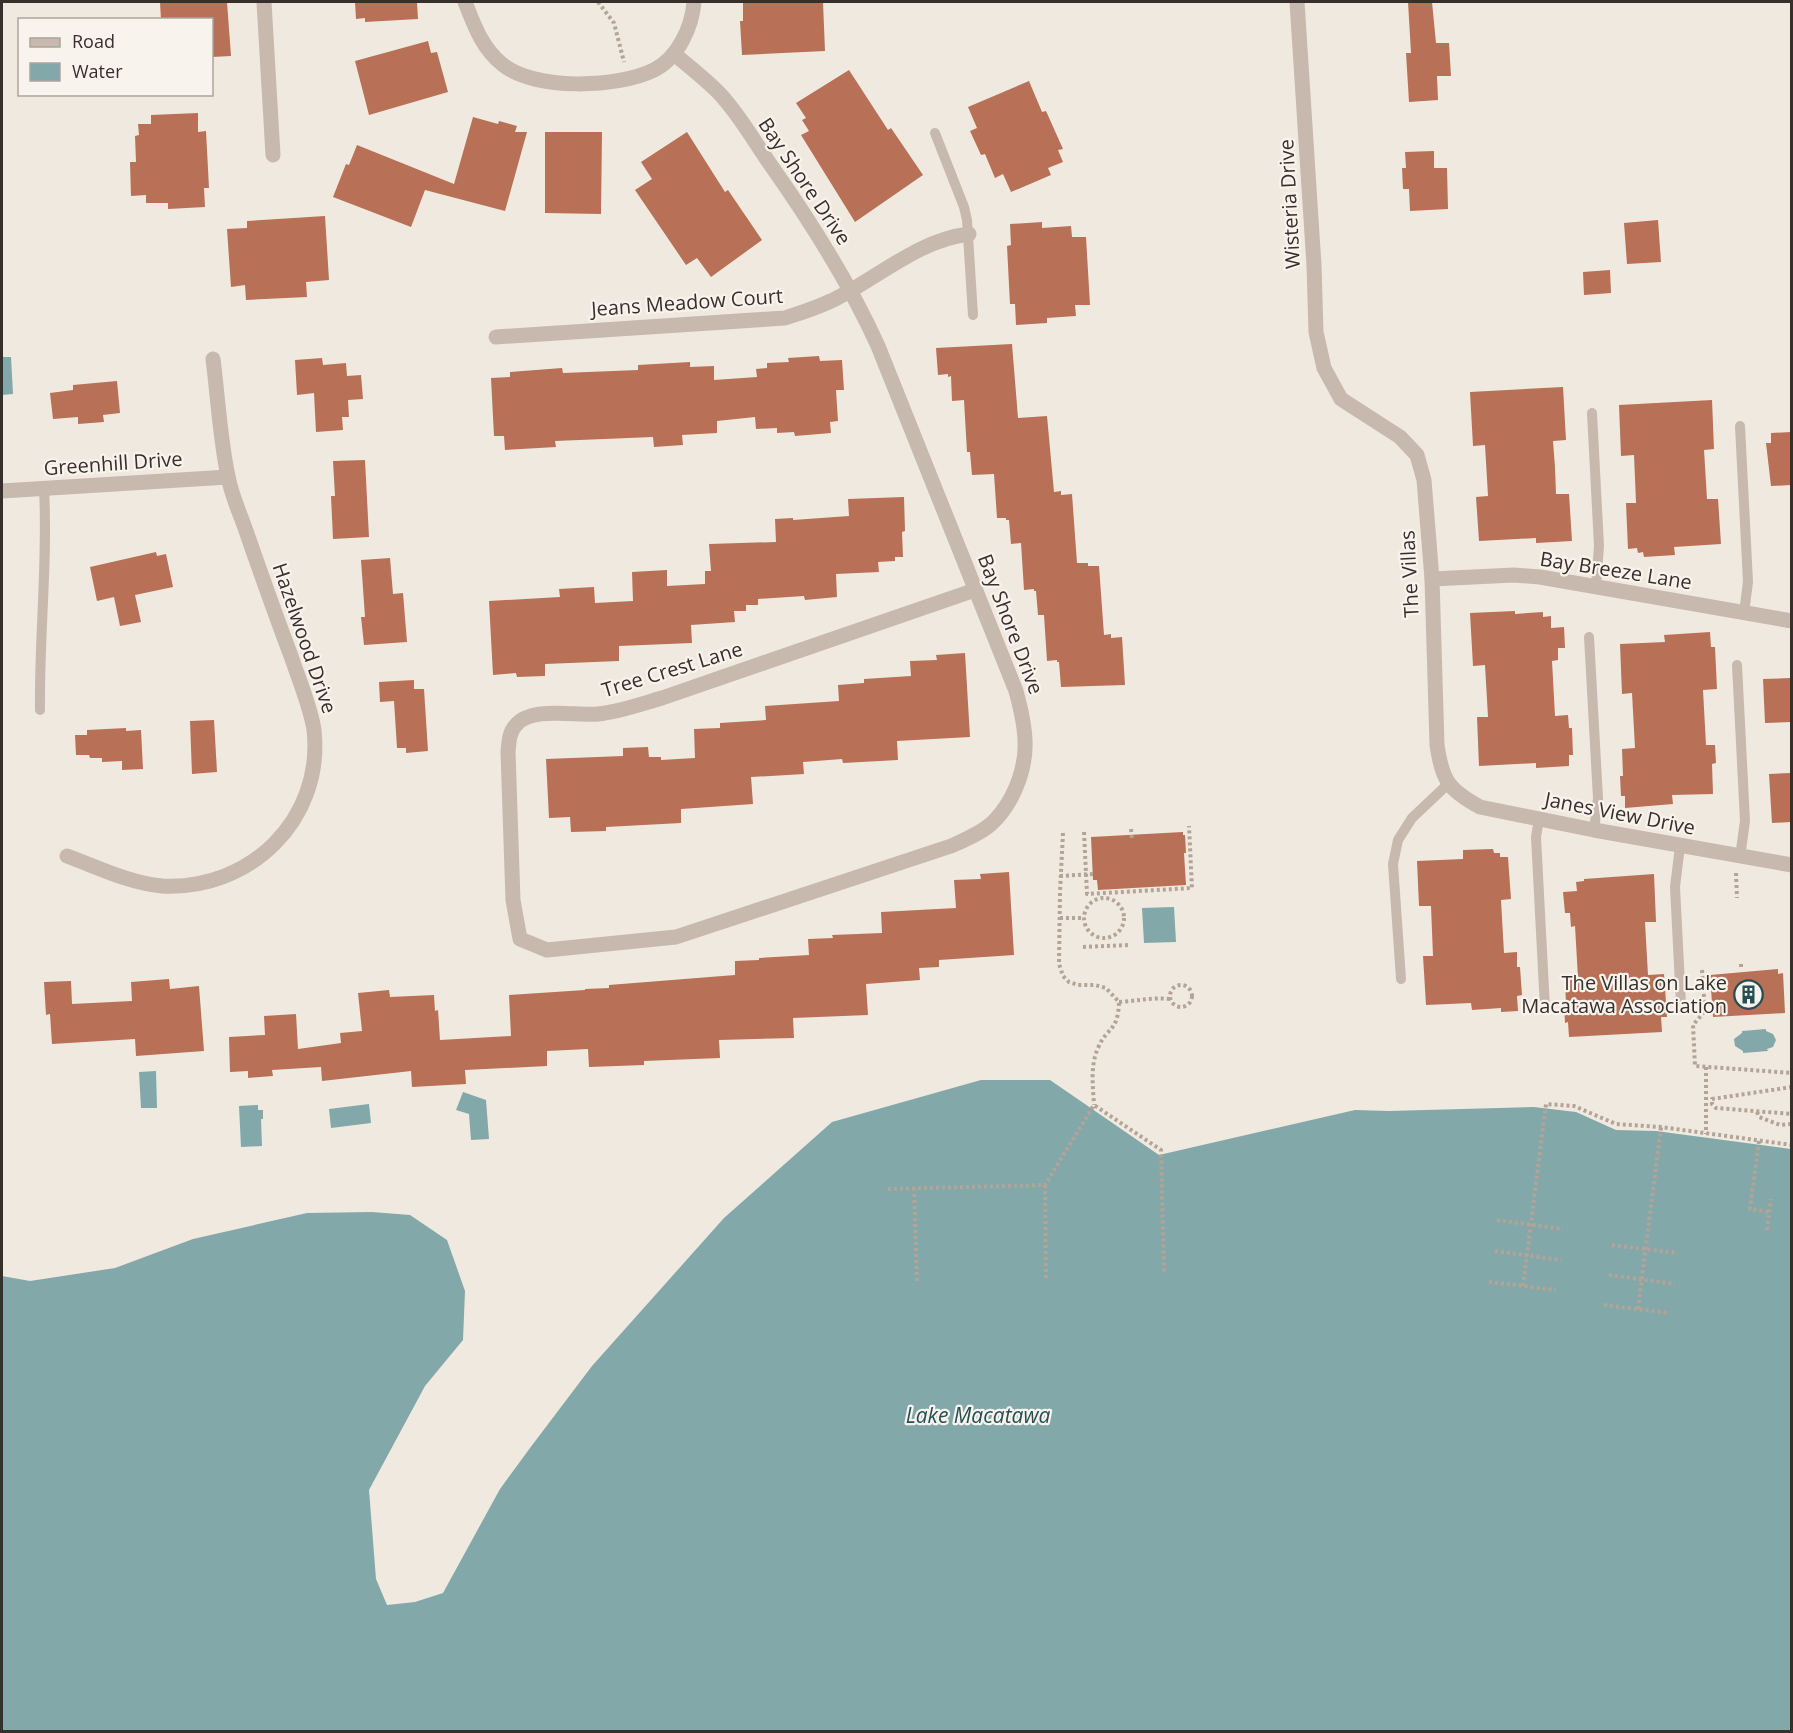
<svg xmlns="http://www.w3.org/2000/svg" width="1793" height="1733" font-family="'Open Sans',sans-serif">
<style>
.water{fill:#82a8aa}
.building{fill:#b87056}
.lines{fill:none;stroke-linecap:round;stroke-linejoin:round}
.path{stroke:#b3a497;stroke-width:4;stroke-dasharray:3 3;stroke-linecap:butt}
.lane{stroke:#c7b9ad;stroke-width:10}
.street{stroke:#c7b9ad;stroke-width:15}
.labels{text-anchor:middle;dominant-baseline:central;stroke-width:4.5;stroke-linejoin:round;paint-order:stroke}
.street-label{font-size:20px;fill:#362f2b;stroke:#f8f3ec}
.poi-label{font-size:20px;fill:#362f2b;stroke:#f8f3ec;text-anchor:end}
.water-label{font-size:21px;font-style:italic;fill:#254f53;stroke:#f8f3ec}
</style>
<rect width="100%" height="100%" fill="#f0e9e0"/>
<g class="water">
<path d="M 2,357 L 11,357 L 13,394 L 2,395 Z"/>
<path d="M 1174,907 L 1176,942 L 1144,943 L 1142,908 Z"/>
<path d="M 1766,1029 L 1766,1031 L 1773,1034 L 1776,1040 L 1773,1047 L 1767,1049 L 1768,1051 L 1743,1053 L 1743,1051 L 1735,1046 L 1734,1039 L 1742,1033 L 1742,1031 Z"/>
<path d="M 156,1071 L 157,1108 L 141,1108 L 139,1072 Z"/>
<path d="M 981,1080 L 1050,1080 L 1159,1155 L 1355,1110 L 1389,1111 L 1534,1107 L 1576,1112 L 1616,1130 L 1656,1131 L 1791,1149 L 1791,1731 L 2,1731 L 2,1276 L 30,1281 L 115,1268 L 193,1239 L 307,1213 L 372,1212 L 410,1215 L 447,1240 L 465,1291 L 463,1340 L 425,1386 L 369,1490 L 376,1579 L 387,1605 L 415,1602 L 443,1593 L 500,1489 L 530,1448 L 592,1366 L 724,1218 L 832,1122 Z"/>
<path d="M 463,1092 L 486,1100 L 489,1139 L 471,1140 L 469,1114 L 456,1110 Z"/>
<path d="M 369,1104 L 371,1123 L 331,1128 L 329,1109 Z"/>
<path d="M 258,1105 L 258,1110 L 263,1110 L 263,1119 L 261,1119 L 262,1146 L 241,1147 L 239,1106 Z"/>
</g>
<g class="building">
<path d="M 160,2 L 227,2 L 231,56 L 212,57 L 212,20 L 161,20 Z"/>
<path d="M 355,2 L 417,2 L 418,19 L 365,22 L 365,18 L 356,19 Z"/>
<path d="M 743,2 L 823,2 L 825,51 L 742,55 L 740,21 L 743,21 Z"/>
<path d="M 1408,2 L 1432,2 L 1436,43 L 1449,43 L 1451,76 L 1437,76 L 1438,100 L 1409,102 L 1406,53 L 1411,53 Z"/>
<path d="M 428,41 L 431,53 L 437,52 L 448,92 L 369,115 L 355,61 Z"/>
<path d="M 849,70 L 888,130 L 891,128 L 923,175 L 855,222 L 801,135 L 809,131 L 802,120 L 806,118 L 796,103 Z"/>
<path d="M 1029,81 L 1042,112 L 1046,111 L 1063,149 L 1058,150 L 1063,162 L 1048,168 L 1051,175 L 1011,192 L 1003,174 L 995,178 L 985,154 L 981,155 L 970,131 L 977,128 L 968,107 Z"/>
<path d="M 198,113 L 198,132 L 206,131 L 209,188 L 204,188 L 205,207 L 168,209 L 168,203 L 146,203 L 146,195 L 131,196 L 130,162 L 136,162 L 135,136 L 139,135 L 138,124 L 151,124 L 151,115 Z"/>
<path d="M 473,117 L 498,124 L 499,121 L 517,126 L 515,132 L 527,132 L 505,211 L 425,190 L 411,227 L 333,197 L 346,164 L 349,165 L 357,145 L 454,184 Z"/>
<path d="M 545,132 L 602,132 L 601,214 L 545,213 Z"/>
<path d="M 687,132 L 725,192 L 728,190 L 762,240 L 711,277 L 697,258 L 686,265 L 635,190 L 652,179 L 641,162 Z"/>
<path d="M 1434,151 L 1434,168 L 1447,168 L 1448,209 L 1410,211 L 1409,189 L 1403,189 L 1402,168 L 1406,168 L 1405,152 Z"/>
<path d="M 325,216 L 329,280 L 306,282 L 307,297 L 246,300 L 245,285 L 231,287 L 227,229 L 247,228 L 247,221 Z"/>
<path d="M 1658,220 L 1661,262 L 1627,264 L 1624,223 Z"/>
<path d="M 1042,222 L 1042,228 L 1071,226 L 1072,237 L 1086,237 L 1090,305 L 1075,305 L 1076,316 L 1047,318 L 1047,323 L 1016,325 L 1015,304 L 1010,304 L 1007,246 L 1011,245 L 1010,224 Z"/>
<path d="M 1610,270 L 1611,293 L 1584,295 L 1583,272 Z"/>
<path d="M 1012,344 L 1018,418 L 1047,416 L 1054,492 L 1061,491 L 1061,495 L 1072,494 L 1077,563 L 1088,563 L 1088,566 L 1099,566 L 1104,635 L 1111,634 L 1111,638 L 1122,637 L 1125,685 L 1061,687 L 1059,662 L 1057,662 L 1057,660 L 1047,661 L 1044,615 L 1038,615 L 1036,591 L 1034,591 L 1034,589 L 1024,590 L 1021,543 L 1011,544 L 1009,520 L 1006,520 L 1006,518 L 997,518 L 994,474 L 972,475 L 970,452 L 967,452 L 964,400 L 952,401 L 951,376 L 948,377 L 948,374 L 938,375 L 936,348 Z"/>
<path d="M 819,356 L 820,361 L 842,360 L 844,390 L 836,390 L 838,421 L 830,422 L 831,433 L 795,436 L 794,432 L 777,433 L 777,428 L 756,429 L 755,417 L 717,421 L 717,433 L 682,435 L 683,445 L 654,447 L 653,437 L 555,441 L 556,447 L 505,450 L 504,436 L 494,436 L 491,378 L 510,377 L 510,372 L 562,368 L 563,373 L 638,370 L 638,365 L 690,362 L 690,367 L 714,366 L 714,380 L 757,377 L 756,369 L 767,368 L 767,363 L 789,362 L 788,358 Z"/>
<path d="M 322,358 L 323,365 L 346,363 L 347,376 L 361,375 L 363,399 L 348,400 L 349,417 L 342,417 L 343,430 L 316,432 L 314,393 L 297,395 L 295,360 Z"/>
<path d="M 117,381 L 120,413 L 103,415 L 104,422 L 78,424 L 78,417 L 53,419 L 50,393 L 73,390 L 73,385 Z"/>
<path d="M 1563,387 L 1566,440 L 1553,441 L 1555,467 L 1556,494 L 1569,494 L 1572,541 L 1536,543 L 1536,538 L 1479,541 L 1476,497 L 1488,496 L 1485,445 L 1473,446 L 1470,392 Z"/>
<path d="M 1712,400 L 1714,449 L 1704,450 L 1707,499 L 1718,499 L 1721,544 L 1674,547 L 1675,555 L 1644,557 L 1643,552 L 1638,553 L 1637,548 L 1628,549 L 1626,503 L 1636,503 L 1635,478 L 1634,455 L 1621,456 L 1619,405 Z"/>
<path d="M 1791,432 L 1791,485 L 1771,486 L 1766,443 L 1771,443 L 1771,433 Z"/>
<path d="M 365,460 L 369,537 L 333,539 L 331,496 L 335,496 L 333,461 Z"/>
<path d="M 904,497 L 905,531 L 902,532 L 903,557 L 895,557 L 895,561 L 878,562 L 879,572 L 836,574 L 837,597 L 805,600 L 804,596 L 758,599 L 758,605 L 746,605 L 746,611 L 734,611 L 735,622 L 691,625 L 692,643 L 619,646 L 619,661 L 545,664 L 545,676 L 517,677 L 516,673 L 493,675 L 489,601 L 560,597 L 559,589 L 594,587 L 595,603 L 633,601 L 632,572 L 667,570 L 667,586 L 705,584 L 705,571 L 711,571 L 709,544 L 776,542 L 775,519 L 793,518 L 793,520 L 849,516 L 848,499 Z"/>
<path d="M 156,552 L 157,556 L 166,554 L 173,587 L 135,595 L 141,622 L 120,626 L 114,597 L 97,601 L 90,567 Z"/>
<path d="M 390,558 L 393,594 L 403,593 L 407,642 L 364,645 L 361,617 L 365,617 L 361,560 Z"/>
<path d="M 1515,611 L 1515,614 L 1543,612 L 1543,617 L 1551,616 L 1551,628 L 1564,627 L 1565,648 L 1558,648 L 1558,660 L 1552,661 L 1555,716 L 1568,715 L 1569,728 L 1572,728 L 1573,755 L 1569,755 L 1569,766 L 1536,768 L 1536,763 L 1479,766 L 1477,717 L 1488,717 L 1485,665 L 1473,666 L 1470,613 Z"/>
<path d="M 1710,632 L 1711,647 L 1715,647 L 1717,689 L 1703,690 L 1706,745 L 1715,745 L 1716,763 L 1712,764 L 1713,794 L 1672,795 L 1673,804 L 1625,808 L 1625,796 L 1621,796 L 1620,776 L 1623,776 L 1622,749 L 1635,748 L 1632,693 L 1622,694 L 1620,644 L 1665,642 L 1664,635 Z"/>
<path d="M 965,653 L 970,737 L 897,741 L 898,760 L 843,763 L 842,759 L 803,762 L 804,774 L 751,777 L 753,804 L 681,809 L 681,823 L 606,827 L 606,831 L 571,832 L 570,817 L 549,818 L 546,759 L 623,756 L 623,748 L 648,747 L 649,757 L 661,757 L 661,760 L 695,758 L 694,729 L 720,728 L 720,723 L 766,720 L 765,706 L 839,701 L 838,685 L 864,683 L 864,679 L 911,676 L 910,661 L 937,660 L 936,655 Z"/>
<path d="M 1791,678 L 1791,722 L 1765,723 L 1763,679 Z"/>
<path d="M 414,680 L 414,689 L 424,689 L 428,751 L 406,753 L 406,748 L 397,748 L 394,701 L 380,702 L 379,682 Z"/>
<path d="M 214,720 L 217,772 L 192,774 L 190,721 Z"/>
<path d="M 126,728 L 126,731 L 141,730 L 143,769 L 122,770 L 122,761 L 102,762 L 102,758 L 90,758 L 89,755 L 76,755 L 75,735 L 87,735 L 87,730 Z"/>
<path d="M 1791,773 L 1791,822 L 1772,823 L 1769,774 Z"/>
<path d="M 1183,832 L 1183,835 L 1185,835 L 1186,853 L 1184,853 L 1186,885 L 1098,890 L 1097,880 L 1093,880 L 1091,837 Z"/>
<path d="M 1493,849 L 1494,853 L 1500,853 L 1500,857 L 1508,857 L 1511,899 L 1501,900 L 1504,953 L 1517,952 L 1517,967 L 1520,967 L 1522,995 L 1517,996 L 1518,1011 L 1501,1012 L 1501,1008 L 1472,1010 L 1471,1003 L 1426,1005 L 1423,956 L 1433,956 L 1431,906 L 1419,906 L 1417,861 L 1463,859 L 1463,850 Z"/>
<path d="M 1009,872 L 1014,955 L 939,960 L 939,967 L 919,968 L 920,980 L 866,984 L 868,1015 L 793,1018 L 794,1038 L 719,1040 L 720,1058 L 644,1061 L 644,1065 L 589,1067 L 588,1049 L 547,1051 L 547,1066 L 465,1070 L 466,1084 L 412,1087 L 411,1071 L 322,1081 L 321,1067 L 272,1070 L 273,1076 L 248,1078 L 248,1071 L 230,1072 L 229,1037 L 265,1035 L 264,1016 L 296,1014 L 298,1049 L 341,1043 L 340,1033 L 362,1031 L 358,993 L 389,990 L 390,997 L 434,995 L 435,1011 L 438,1010 L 440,1040 L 511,1036 L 509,995 L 585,990 L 585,989 L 609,988 L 609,985 L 735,975 L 735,961 L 759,960 L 759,958 L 809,955 L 808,939 L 833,938 L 832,935 L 882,933 L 881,912 L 956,908 L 954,880 L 981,879 L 980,874 Z"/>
<path d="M 1654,874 L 1656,922 L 1645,922 L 1648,975 L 1664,974 L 1667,1017 L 1661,1017 L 1662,1032 L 1569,1037 L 1568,1022 L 1565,1023 L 1564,1005 L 1566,1005 L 1565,978 L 1578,978 L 1575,926 L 1571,927 L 1570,913 L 1565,913 L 1563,892 L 1577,891 L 1576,882 L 1584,881 L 1584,879 Z"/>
<path d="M 1778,969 L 1778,974 L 1783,973 L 1785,1013 L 1713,1017 L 1710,975 Z"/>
<path d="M 169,979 L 170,989 L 199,986 L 204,1051 L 136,1056 L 135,1039 L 52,1044 L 50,1014 L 46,1015 L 44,982 L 71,981 L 72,1004 L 132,1001 L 131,982 Z"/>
</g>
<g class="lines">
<g class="path">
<path d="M 598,2 L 614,23 L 624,62"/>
<path d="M 1131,829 L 1132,840"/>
<path d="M 1084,832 L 1087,894 L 1192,888 L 1189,826"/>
<path d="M 1063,833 L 1060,892 L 1059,964 L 1063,976 L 1069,982 L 1078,985 L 1095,985 L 1106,988 L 1119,1002 C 1118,1033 1107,1026 1098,1048 C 1090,1066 1093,1086 1094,1105"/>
<path d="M 1736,873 L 1737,898"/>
<path d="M 1060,876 L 1093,874"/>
<circle cx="1104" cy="918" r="20"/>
<path d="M 1060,918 L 1083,918"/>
<path d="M 1083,947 L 1130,945"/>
<path d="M 1741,964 L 1741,968"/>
<path d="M 1702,970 L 1705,1011 L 1693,1025 L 1695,1066 L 1792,1073"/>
<circle cx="1181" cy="996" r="11"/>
<path d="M 1119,1002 C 1137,1001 1152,997 1171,999"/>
<path d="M 1706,1067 L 1706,1134"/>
<path d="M 1792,1087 L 1712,1099 L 1712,1104 L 1716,1108 L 1792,1114"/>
<path d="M 1757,1112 L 1759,1117 L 1780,1125 L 1792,1124"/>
<path d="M 1759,1141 L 1750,1209 L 1769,1212"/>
<path d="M 1045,1185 L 1046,1278"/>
<path d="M 914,1188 L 917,1281"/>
<path d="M 888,1189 L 1045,1185 L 1094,1105 L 1161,1150 L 1164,1273"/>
<path d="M 1497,1220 L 1563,1229"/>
<path d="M 1767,1230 L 1771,1199"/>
<path d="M 1612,1245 L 1678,1253"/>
<path d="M 1495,1251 L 1561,1260"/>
<path d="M 1609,1275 L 1675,1284"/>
<path d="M 1489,1282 L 1556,1290"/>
<path d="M 1523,1286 L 1546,1104 L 1574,1106 L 1616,1124 L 1661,1127 L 1792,1145"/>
<path d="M 1604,1305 L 1670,1313"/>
<path d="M 1638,1309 L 1661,1127"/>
</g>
<g class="lane">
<path d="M 935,133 L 964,207 L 967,220 L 973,315"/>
<path d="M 1592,413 L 1599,546 L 1596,586"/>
<path d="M 1740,426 L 1748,582 L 1744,613"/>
<path d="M 1589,637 L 1598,798 L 1594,830"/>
<path d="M 1737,665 L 1745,821 L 1740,857"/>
<path d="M 40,710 C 39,636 48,562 44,489"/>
<path d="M 1539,819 L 1536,837 L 1545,1008"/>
<path d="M 1680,846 L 1675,887 L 1681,1004"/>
<path d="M 1401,979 L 1393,864 L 1398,840 L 1412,818 L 1448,784"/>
</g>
<g class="street">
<path d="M 264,2 L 273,155"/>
<path d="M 465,2 C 474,25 482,48 502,64 C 534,91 618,88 654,70 C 678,58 692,27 694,2"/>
<path d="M 1297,2 L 1314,265 L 1316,332 L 1324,368 L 1341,399 L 1400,437 L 1417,455 L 1424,480 L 1432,579 L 1437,745 C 1442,781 1449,790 1480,807 L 1594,830 L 1792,865"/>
<path d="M 674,54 C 690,67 705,79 719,93 C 739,114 754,141 770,164 C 811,222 849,282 878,346 L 1016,691 C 1027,731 1031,760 1011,798 C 1006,807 999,817 991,824 C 980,834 964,840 951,846 L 676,937 L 547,950 L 520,939 L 513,900 L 508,752 C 509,742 509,732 516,725 C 531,706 576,716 598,714 C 619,712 641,704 662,698 L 975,590"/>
<path d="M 496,337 L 785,318 C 803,312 820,307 837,298 C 880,276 919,240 969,234"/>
<path d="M 2,491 L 228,477"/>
<path d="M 1432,579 L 1514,575 L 1540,577 L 1792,621"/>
<path d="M 67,856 C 97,867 129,883 162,886 C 250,891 324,819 314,730 C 311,708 298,677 291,656 C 275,614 260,571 245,528 C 239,511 231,494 228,476 C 220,439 218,398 213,359"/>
</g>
</g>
<defs>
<symbol id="building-ring" viewBox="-11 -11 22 22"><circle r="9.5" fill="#f8f3ec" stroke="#254f53" stroke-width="1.5"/><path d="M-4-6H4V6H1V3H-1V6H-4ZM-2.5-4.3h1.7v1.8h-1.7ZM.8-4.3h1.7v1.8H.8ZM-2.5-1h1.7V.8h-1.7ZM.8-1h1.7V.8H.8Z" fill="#254f53"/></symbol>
</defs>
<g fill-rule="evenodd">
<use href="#building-ring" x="1732" y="978" width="33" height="33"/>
</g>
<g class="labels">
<g class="street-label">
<text transform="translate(805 181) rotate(56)">Bay Shore Drive</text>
<text transform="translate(1289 204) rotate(-93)">Wisteria Drive</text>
<text transform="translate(687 302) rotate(-4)">Jeans Meadow Court</text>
<text transform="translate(113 463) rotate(-4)">Greenhill Drive</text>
<text transform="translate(1616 570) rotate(9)">Bay Breeze Lane</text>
<text transform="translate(1409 574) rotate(-93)">The Villas</text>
<text transform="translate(1011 624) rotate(69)">Bay Shore Drive</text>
<text transform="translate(305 638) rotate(71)">Hazelwood Drive</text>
<text transform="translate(672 669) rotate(-17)">Tree Crest Lane</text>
<text transform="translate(1620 813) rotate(11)">Janes View Drive</text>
</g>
<g class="poi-label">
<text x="1727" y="982">The Villas on Lake<tspan x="1727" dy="23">Macatawa Association</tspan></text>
</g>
<g class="water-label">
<text x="978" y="1415">Lake Macatawa</text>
</g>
</g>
<rect width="1793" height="1733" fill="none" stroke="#362f2b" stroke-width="6"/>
<rect x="18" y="18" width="195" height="78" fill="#f8f3ec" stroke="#aaa59f" stroke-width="1.5"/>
<rect x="30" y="38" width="30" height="9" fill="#c7b9ad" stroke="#aaa59f" stroke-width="1.5"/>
<text x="72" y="48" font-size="18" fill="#362f2b">Road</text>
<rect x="30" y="63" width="30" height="18" fill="#82a8aa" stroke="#aaa59f" stroke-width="1.5"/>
<text x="72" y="78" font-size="18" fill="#362f2b">Water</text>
</svg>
